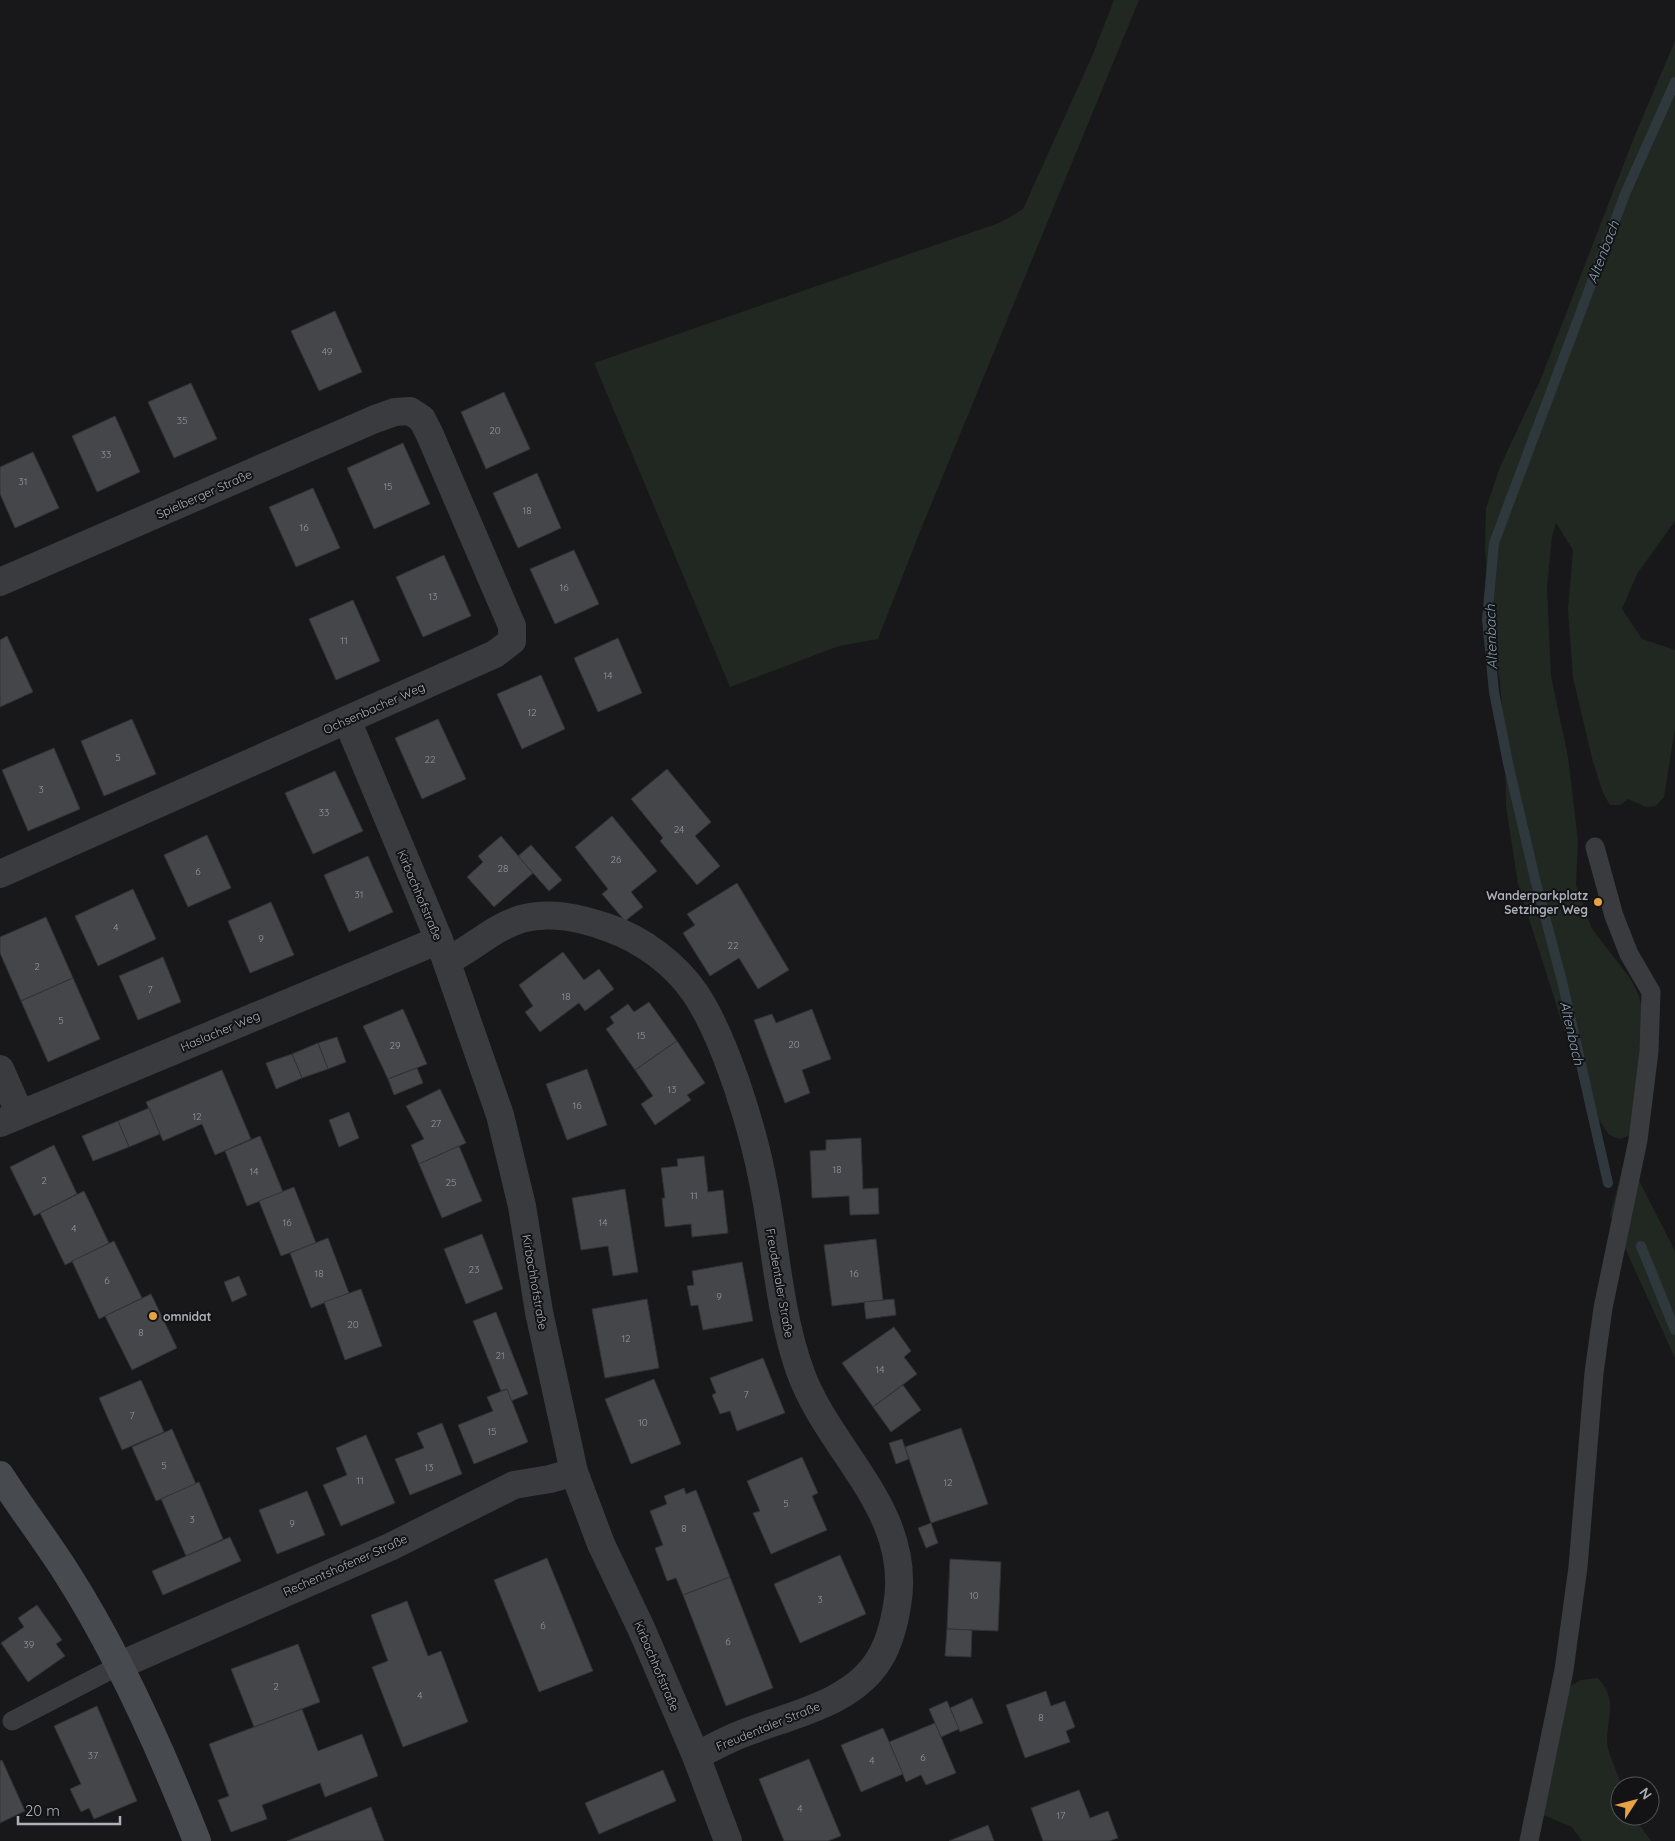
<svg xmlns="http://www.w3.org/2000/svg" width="1675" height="1841" font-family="Quicksand,sans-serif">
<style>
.green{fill:#202821}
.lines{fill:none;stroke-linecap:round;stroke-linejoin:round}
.stream{stroke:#2f383d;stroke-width:10}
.building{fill:#45464a;stroke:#323236}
.lane{stroke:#393b3f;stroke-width:19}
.street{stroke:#393b3f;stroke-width:28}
.secondary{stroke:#474a4f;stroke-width:28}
.poi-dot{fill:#e7a343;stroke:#131315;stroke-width:2}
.labels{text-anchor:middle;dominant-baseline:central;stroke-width:4;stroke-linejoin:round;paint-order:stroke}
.number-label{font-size:10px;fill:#92969d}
.street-label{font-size:12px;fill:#abb0b9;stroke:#131315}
.poi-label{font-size:12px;font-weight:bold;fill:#abb0b9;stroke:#131315;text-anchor:end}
.water-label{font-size:14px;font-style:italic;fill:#85a0b1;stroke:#131315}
</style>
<rect width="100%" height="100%" fill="#18181a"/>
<g class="green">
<path d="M 1114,0 L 1139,0 L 921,529 L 878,639 L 839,646 L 730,687 L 594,363 L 999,223 L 1023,209 L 1093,54 Z"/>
<path d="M 1675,41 L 1675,521 L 1637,574 L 1622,609 L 1642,639 L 1675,650 L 1675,728 L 1664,797 L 1656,806 L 1646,807 L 1628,799 L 1620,805 L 1610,805 L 1603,793 L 1593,762 L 1573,678 L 1568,610 L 1573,550 L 1556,523 L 1552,536 L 1547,587 L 1551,676 L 1568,757 L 1578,841 L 1576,885 L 1592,929 L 1630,978 L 1639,996 L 1646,1026 L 1630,1135 L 1620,1139 L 1609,1135 L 1597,1117 L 1570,1048 L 1518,884 L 1506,806 L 1505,741 L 1500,683 L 1490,623 L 1485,547 L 1486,508 L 1500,467 L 1540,381 L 1635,135 Z"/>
<path d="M 1626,1155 L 1675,1251 L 1675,1358 L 1610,1215 Z"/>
<path d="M 1598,1678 C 1618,1700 1607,1716 1607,1741 C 1608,1755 1618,1773 1622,1786 L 1620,1786 L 1620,1816 L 1633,1816 L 1651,1841 L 1582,1841 L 1572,1827 L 1529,1809 L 1553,1696 L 1581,1680 Z"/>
</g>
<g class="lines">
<g class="stream">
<path d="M 1608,1183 L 1562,981 L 1535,879 L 1508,763 L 1494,692 L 1487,619 L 1494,543 L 1625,194 L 1675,82"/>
<path d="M 1641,1246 L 1675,1330"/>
</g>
</g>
<g class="building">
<path d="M 335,311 L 362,372 L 319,391 L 291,331 Z"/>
<path d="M 191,383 L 217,439 L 174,458 L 148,402 Z"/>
<path d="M 504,392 L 530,449 L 486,469 L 461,412 Z"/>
<path d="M 115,416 L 140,472 L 97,492 L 72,436 Z"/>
<path d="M 403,443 L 430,504 L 374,529 L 347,468 Z"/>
<path d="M 33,452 L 59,508 L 15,528 L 0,494 L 0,467 Z"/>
<path d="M 537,473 L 561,528 L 518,548 L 493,493 Z"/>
<path d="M 313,488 L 340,548 L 296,567 L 269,507 Z"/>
<path d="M 574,550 L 599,604 L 555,624 L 530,569 Z"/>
<path d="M 444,555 L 471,616 L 423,637 L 396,577 Z"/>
<path d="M 353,600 L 380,661 L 336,680 L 309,619 Z"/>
<path d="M 7,636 L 33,692 L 0,707 L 0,640 Z"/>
<path d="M 618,638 L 642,693 L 598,712 L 574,658 Z"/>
<path d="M 541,675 L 565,729 L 522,749 L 497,694 Z"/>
<path d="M 132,719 L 156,774 L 104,796 L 81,741 Z"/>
<path d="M 438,719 L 466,779 L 422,799 L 395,738 Z"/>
<path d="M 54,748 L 80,809 L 28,831 L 2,770 Z"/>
<path d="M 667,769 L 711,822 L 695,836 L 720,866 L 697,885 L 660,841 L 663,838 L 631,799 Z"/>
<path d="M 335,771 L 363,831 L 313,854 L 285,793 Z"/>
<path d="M 612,816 L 657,871 L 631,892 L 643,907 L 625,921 L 602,894 L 608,889 L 575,847 Z"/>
<path d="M 207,835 L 231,888 L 188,907 L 164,855 Z"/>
<path d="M 501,836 L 533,873 L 494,907 L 467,877 L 483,862 L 478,856 Z"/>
<path d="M 531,845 L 562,880 L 549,891 L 518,856 Z"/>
<path d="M 368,856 L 393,912 L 349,932 L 324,875 Z"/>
<path d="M 737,883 L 789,970 L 758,989 L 739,958 L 710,976 L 683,933 L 695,925 L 687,914 Z"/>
<path d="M 133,889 L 156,939 L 98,966 L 75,916 Z"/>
<path d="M 271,902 L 294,955 L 250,973 L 228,921 Z"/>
<path d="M 46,917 L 73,978 L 21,1001 L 0,953 L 0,937 Z"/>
<path d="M 563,952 L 584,980 L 599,969 L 614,989 L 585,1011 L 579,1003 L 540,1032 L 525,1012 L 533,1006 L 519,985 Z"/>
<path d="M 163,957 L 181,1002 L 138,1020 L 119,976 Z"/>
<path d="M 73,978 L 100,1039 L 48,1062 L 21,1001 Z"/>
<path d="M 649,1002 L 677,1041 L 635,1070 L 606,1029 L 614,1023 L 610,1017 L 628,1004 L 634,1012 Z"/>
<path d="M 403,1009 L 427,1064 L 388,1079 L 363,1026 Z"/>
<path d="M 812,1009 L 831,1059 L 802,1070 L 810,1093 L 785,1103 L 754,1020 L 772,1014 L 776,1023 Z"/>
<path d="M 337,1037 L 346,1062 L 328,1069 L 318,1043 Z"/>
<path d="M 677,1041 L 705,1083 L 687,1095 L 691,1100 L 655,1125 L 641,1104 L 653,1096 L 635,1070 Z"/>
<path d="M 318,1043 L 328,1069 L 302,1078 L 292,1054 Z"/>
<path d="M 292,1054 L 302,1078 L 276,1089 L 266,1063 Z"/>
<path d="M 417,1068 L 423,1083 L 394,1095 L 388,1079 Z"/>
<path d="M 587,1069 L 607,1125 L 567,1140 L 546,1084 Z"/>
<path d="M 222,1070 L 251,1139 L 215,1155 L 202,1124 L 163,1141 L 146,1102 Z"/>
<path d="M 440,1089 L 466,1143 L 419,1164 L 411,1145 L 424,1139 L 406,1106 Z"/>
<path d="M 149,1108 L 160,1134 L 129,1147 L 118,1121 Z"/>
<path d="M 349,1112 L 359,1138 L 339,1147 L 329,1120 Z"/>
<path d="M 118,1121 L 129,1147 L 93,1161 L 82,1136 Z"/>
<path d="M 260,1136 L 283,1192 L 247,1206 L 225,1151 Z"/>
<path d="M 861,1138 L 863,1189 L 878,1188 L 879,1214 L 850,1215 L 849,1196 L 812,1198 L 810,1151 L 826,1150 L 826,1140 Z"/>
<path d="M 54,1145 L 77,1194 L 34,1216 L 10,1167 Z"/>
<path d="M 459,1146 L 482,1201 L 442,1218 L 419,1164 Z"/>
<path d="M 704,1156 L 708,1192 L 723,1190 L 728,1233 L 692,1237 L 691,1224 L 665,1227 L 662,1198 L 665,1198 L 661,1168 L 678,1166 L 677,1159 Z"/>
<path d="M 294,1187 L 316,1243 L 281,1256 L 259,1201 Z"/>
<path d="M 625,1189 L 638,1272 L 613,1276 L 608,1246 L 581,1250 L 572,1198 Z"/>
<path d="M 84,1191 L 109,1243 L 65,1265 L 40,1213 Z"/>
<path d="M 482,1234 L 503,1289 L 466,1304 L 444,1249 Z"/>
<path d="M 328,1238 L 349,1293 L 311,1308 L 290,1253 Z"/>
<path d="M 876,1239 L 883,1300 L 832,1306 L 824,1245 Z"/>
<path d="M 114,1241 L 142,1298 L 99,1319 L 72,1261 Z"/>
<path d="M 742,1262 L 753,1321 L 703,1330 L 698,1305 L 691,1306 L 687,1286 L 694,1285 L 692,1271 Z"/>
<path d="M 239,1276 L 247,1295 L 232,1302 L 224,1282 Z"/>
<path d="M 361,1289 L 382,1346 L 345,1360 L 324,1302 Z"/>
<path d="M 151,1294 L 177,1348 L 132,1370 L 105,1316 Z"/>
<path d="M 647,1299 L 659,1368 L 605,1378 L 592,1309 Z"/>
<path d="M 894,1299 L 896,1315 L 866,1319 L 864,1302 Z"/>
<path d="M 496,1312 L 528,1394 L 511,1401 L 507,1389 L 501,1391 L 473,1321 Z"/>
<path d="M 894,1327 L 911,1351 L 904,1357 L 917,1374 L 873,1407 L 842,1363 Z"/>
<path d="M 763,1358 L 785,1413 L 737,1431 L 730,1411 L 720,1414 L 712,1395 L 716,1393 L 710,1378 Z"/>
<path d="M 654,1379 L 681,1444 L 631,1464 L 605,1399 Z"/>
<path d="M 141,1380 L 164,1432 L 122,1450 L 99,1398 Z"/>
<path d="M 903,1385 L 921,1410 L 891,1432 L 873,1407 Z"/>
<path d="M 507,1389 L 528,1442 L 474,1464 L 458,1425 L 493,1411 L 487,1397 Z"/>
<path d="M 442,1423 L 462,1474 L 410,1495 L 395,1459 L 424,1448 L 417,1433 Z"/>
<path d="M 961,1428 L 988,1504 L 931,1523 L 905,1447 Z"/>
<path d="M 172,1429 L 196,1484 L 156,1501 L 132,1447 Z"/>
<path d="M 366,1435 L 395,1503 L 341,1526 L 323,1485 L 347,1475 L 336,1448 Z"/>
<path d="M 902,1439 L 909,1459 L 896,1464 L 889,1443 Z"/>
<path d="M 802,1457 L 818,1493 L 812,1496 L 827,1530 L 771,1554 L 753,1513 L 760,1511 L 747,1481 Z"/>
<path d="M 199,1482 L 223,1539 L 186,1556 L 161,1499 Z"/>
<path d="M 684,1488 L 686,1494 L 696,1490 L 730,1577 L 683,1595 L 676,1578 L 667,1581 L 655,1548 L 663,1545 L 650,1511 L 667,1504 L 664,1496 Z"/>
<path d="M 307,1491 L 325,1535 L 277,1554 L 259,1510 Z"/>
<path d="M 931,1523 L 938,1543 L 926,1548 L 918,1528 Z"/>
<path d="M 230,1537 L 241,1561 L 163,1595 L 152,1571 Z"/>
<path d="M 840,1555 L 866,1614 L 800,1643 L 774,1584 Z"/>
<path d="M 547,1558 L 593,1671 L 539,1692 L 494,1580 Z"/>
<path d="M 950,1559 L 1001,1562 L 998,1631 L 947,1629 Z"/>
<path d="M 730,1577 L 773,1688 L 726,1706 L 683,1595 Z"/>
<path d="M 407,1601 L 428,1656 L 441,1651 L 468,1722 L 403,1747 L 372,1667 L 388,1661 L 371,1615 Z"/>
<path d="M 37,1605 L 62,1640 L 56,1644 L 65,1656 L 28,1682 L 1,1643 L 24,1627 L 18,1618 Z"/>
<path d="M 947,1629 L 972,1630 L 971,1657 L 945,1656 Z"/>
<path d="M 298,1644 L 320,1702 L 254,1727 L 231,1669 Z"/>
<path d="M 1046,1691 L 1051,1706 L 1065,1701 L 1075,1727 L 1066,1731 L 1070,1742 L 1025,1758 L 1006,1705 Z"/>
<path d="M 972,1698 L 983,1723 L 960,1732 L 950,1708 Z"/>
<path d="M 947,1701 L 959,1729 L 941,1737 L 929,1709 Z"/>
<path d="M 97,1706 L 137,1801 L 94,1819 L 89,1808 L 81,1812 L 70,1789 L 81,1784 L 54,1726 Z"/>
<path d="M 302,1709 L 318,1751 L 362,1734 L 378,1776 L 325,1797 L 320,1783 L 262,1805 L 267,1819 L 231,1832 L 218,1800 L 229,1796 L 209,1744 Z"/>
<path d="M 935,1723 L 956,1773 L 926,1785 L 921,1775 L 906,1782 L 889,1742 Z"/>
<path d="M 883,1728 L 903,1774 L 861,1792 L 841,1745 Z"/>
<path d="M 809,1759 L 841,1836 L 828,1841 L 784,1841 L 759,1779 Z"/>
<path d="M 2,1760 L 25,1811 L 0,1823 L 0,1761 Z"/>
<path d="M 663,1770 L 676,1801 L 599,1834 L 585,1803 Z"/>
<path d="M 1079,1790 L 1090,1818 L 1108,1811 L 1118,1838 L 1109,1841 L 1043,1841 L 1031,1808 Z"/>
<path d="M 371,1807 L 384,1841 L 287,1841 L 290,1840 Z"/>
<path d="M 988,1825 L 994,1841 L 949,1841 Z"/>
</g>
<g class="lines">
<g class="lane">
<path d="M 12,1721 L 118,1666"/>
<path d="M 1529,1841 L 1564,1670 L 1578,1567 L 1594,1373 L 1603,1308 L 1638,1140 L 1649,1051 L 1651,992 L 1629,954 L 1614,916 L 1595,847"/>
</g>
<g class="street">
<path d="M 0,582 L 375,419 L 395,412 L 410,411 L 422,419 L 430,435 L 512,626 L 512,641 L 495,654 L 0,874"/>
<path d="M 347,720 L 439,940 L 500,1115 L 522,1206 L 539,1312 L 574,1472 L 601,1544 L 641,1628 L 696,1756 L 728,1841"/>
<path d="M 447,961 C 472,949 494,927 521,919 C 551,911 581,918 609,928 C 643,940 675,964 695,993 C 726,1039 754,1132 764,1187 C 776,1248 779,1312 800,1371 C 829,1452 914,1511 897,1606 C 894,1624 889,1643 880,1658 C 853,1705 785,1716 739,1735 C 724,1741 710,1749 696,1756"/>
<path d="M 0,1069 L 20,1114"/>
<path d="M 0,1123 L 439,940"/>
<path d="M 118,1666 L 390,1547 L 514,1485 L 550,1479 L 574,1472"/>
</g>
<path class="secondary" d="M 0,1475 C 21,1508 45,1539 66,1572 C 118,1653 162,1752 197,1841"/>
</g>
<g class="poi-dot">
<circle cx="1598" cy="902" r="5"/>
<circle cx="153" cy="1316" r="5"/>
</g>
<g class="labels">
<g class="number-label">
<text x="327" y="351">49</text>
<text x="182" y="420">35</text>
<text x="495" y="430">20</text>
<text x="106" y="454">33</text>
<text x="23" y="481">31</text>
<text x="388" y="486">15</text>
<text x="527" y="510">18</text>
<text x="304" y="527">16</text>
<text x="564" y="587">16</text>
<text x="433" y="596">13</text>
<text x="344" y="640">11</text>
<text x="608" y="675">14</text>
<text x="532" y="712">12</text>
<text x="118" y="757">5</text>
<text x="430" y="759">22</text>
<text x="41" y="789">3</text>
<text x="324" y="812">33</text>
<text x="679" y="829">24</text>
<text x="616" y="859">26</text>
<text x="503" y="868">28</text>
<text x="198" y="871">6</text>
<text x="359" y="894">31</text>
<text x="116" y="927">4</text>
<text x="261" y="938">9</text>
<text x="733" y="945">22</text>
<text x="37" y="966">2</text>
<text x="150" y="989">7</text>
<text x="566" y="996">18</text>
<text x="61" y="1020">5</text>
<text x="641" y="1035">15</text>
<text x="794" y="1044">20</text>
<text x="395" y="1045">29</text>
<text x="672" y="1089">13</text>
<text x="577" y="1105">16</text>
<text x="197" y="1116">12</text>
<text x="436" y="1123">27</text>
<text x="837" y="1169">18</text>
<text x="254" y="1171">14</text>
<text x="44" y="1180">2</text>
<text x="451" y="1182">25</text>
<text x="694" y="1195">11</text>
<text x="287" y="1222">16</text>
<text x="603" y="1222">14</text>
<text x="74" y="1228">4</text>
<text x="474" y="1269">23</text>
<text x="319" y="1273">18</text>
<text x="854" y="1273">16</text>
<text x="107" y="1280">6</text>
<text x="719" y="1296">9</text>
<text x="353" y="1324">20</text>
<text x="141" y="1332">8</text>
<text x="626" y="1338">12</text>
<text x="500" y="1355">21</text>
<text x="880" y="1369">14</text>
<text x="746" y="1394">7</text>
<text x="132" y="1415">7</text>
<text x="643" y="1422">10</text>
<text x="492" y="1431">15</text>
<text x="164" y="1465">5</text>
<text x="429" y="1467">13</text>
<text x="360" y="1480">11</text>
<text x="948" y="1482">12</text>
<text x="786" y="1503">5</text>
<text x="192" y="1519">3</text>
<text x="292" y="1523">9</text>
<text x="684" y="1528">8</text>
<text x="974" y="1595">10</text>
<text x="820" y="1599">3</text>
<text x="543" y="1625">6</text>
<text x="728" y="1641">6</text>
<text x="29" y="1644">39</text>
<text x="276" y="1686">2</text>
<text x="420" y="1695">4</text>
<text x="1041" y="1717">8</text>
<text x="93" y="1755">37</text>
<text x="923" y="1757">6</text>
<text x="872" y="1760">4</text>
<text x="800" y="1808">4</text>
<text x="1061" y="1815">17</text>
</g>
<g class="street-label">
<text transform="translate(204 494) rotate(-24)">Spielberger Straße</text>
<text transform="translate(374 708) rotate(-24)">Ochsenbacher Weg</text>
<text transform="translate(420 895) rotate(67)">Kirbachhofstraße</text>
<text transform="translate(220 1031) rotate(-23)">Haslacher Weg</text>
<text transform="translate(535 1282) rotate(80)">Kirbachhofstraße</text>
<text transform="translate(780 1283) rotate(80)">Freudentaler Straße</text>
<text transform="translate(345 1565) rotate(-24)">Rechentshofener Straße</text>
<text transform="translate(657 1666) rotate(67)">Kirbachhofstraße</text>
<text transform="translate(768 1726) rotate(-22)">Freudentaler Straße</text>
</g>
<g class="poi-label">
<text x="1588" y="895">Wanderparkplatz<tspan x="1588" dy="14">Setzinger Weg</tspan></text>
<text x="163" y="1316" text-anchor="start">omnidat</text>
</g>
<g class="water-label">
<text transform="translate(1603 252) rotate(-69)">Altenbach</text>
<text transform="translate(1491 637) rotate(-92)">Altenbach</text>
<text transform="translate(1572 1033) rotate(77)">Altenbach</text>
</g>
</g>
<g transform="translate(1635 1801) rotate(54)"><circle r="24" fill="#131315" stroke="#505257"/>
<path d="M0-4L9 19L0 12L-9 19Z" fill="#e7a343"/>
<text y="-8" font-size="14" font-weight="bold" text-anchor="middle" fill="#abb0b9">N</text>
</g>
<path d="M18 1816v8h102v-8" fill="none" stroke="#abb0b9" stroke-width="2.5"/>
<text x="25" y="1816" font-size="15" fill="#abb0b9" stroke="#131315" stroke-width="4" paint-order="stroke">20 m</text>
</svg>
